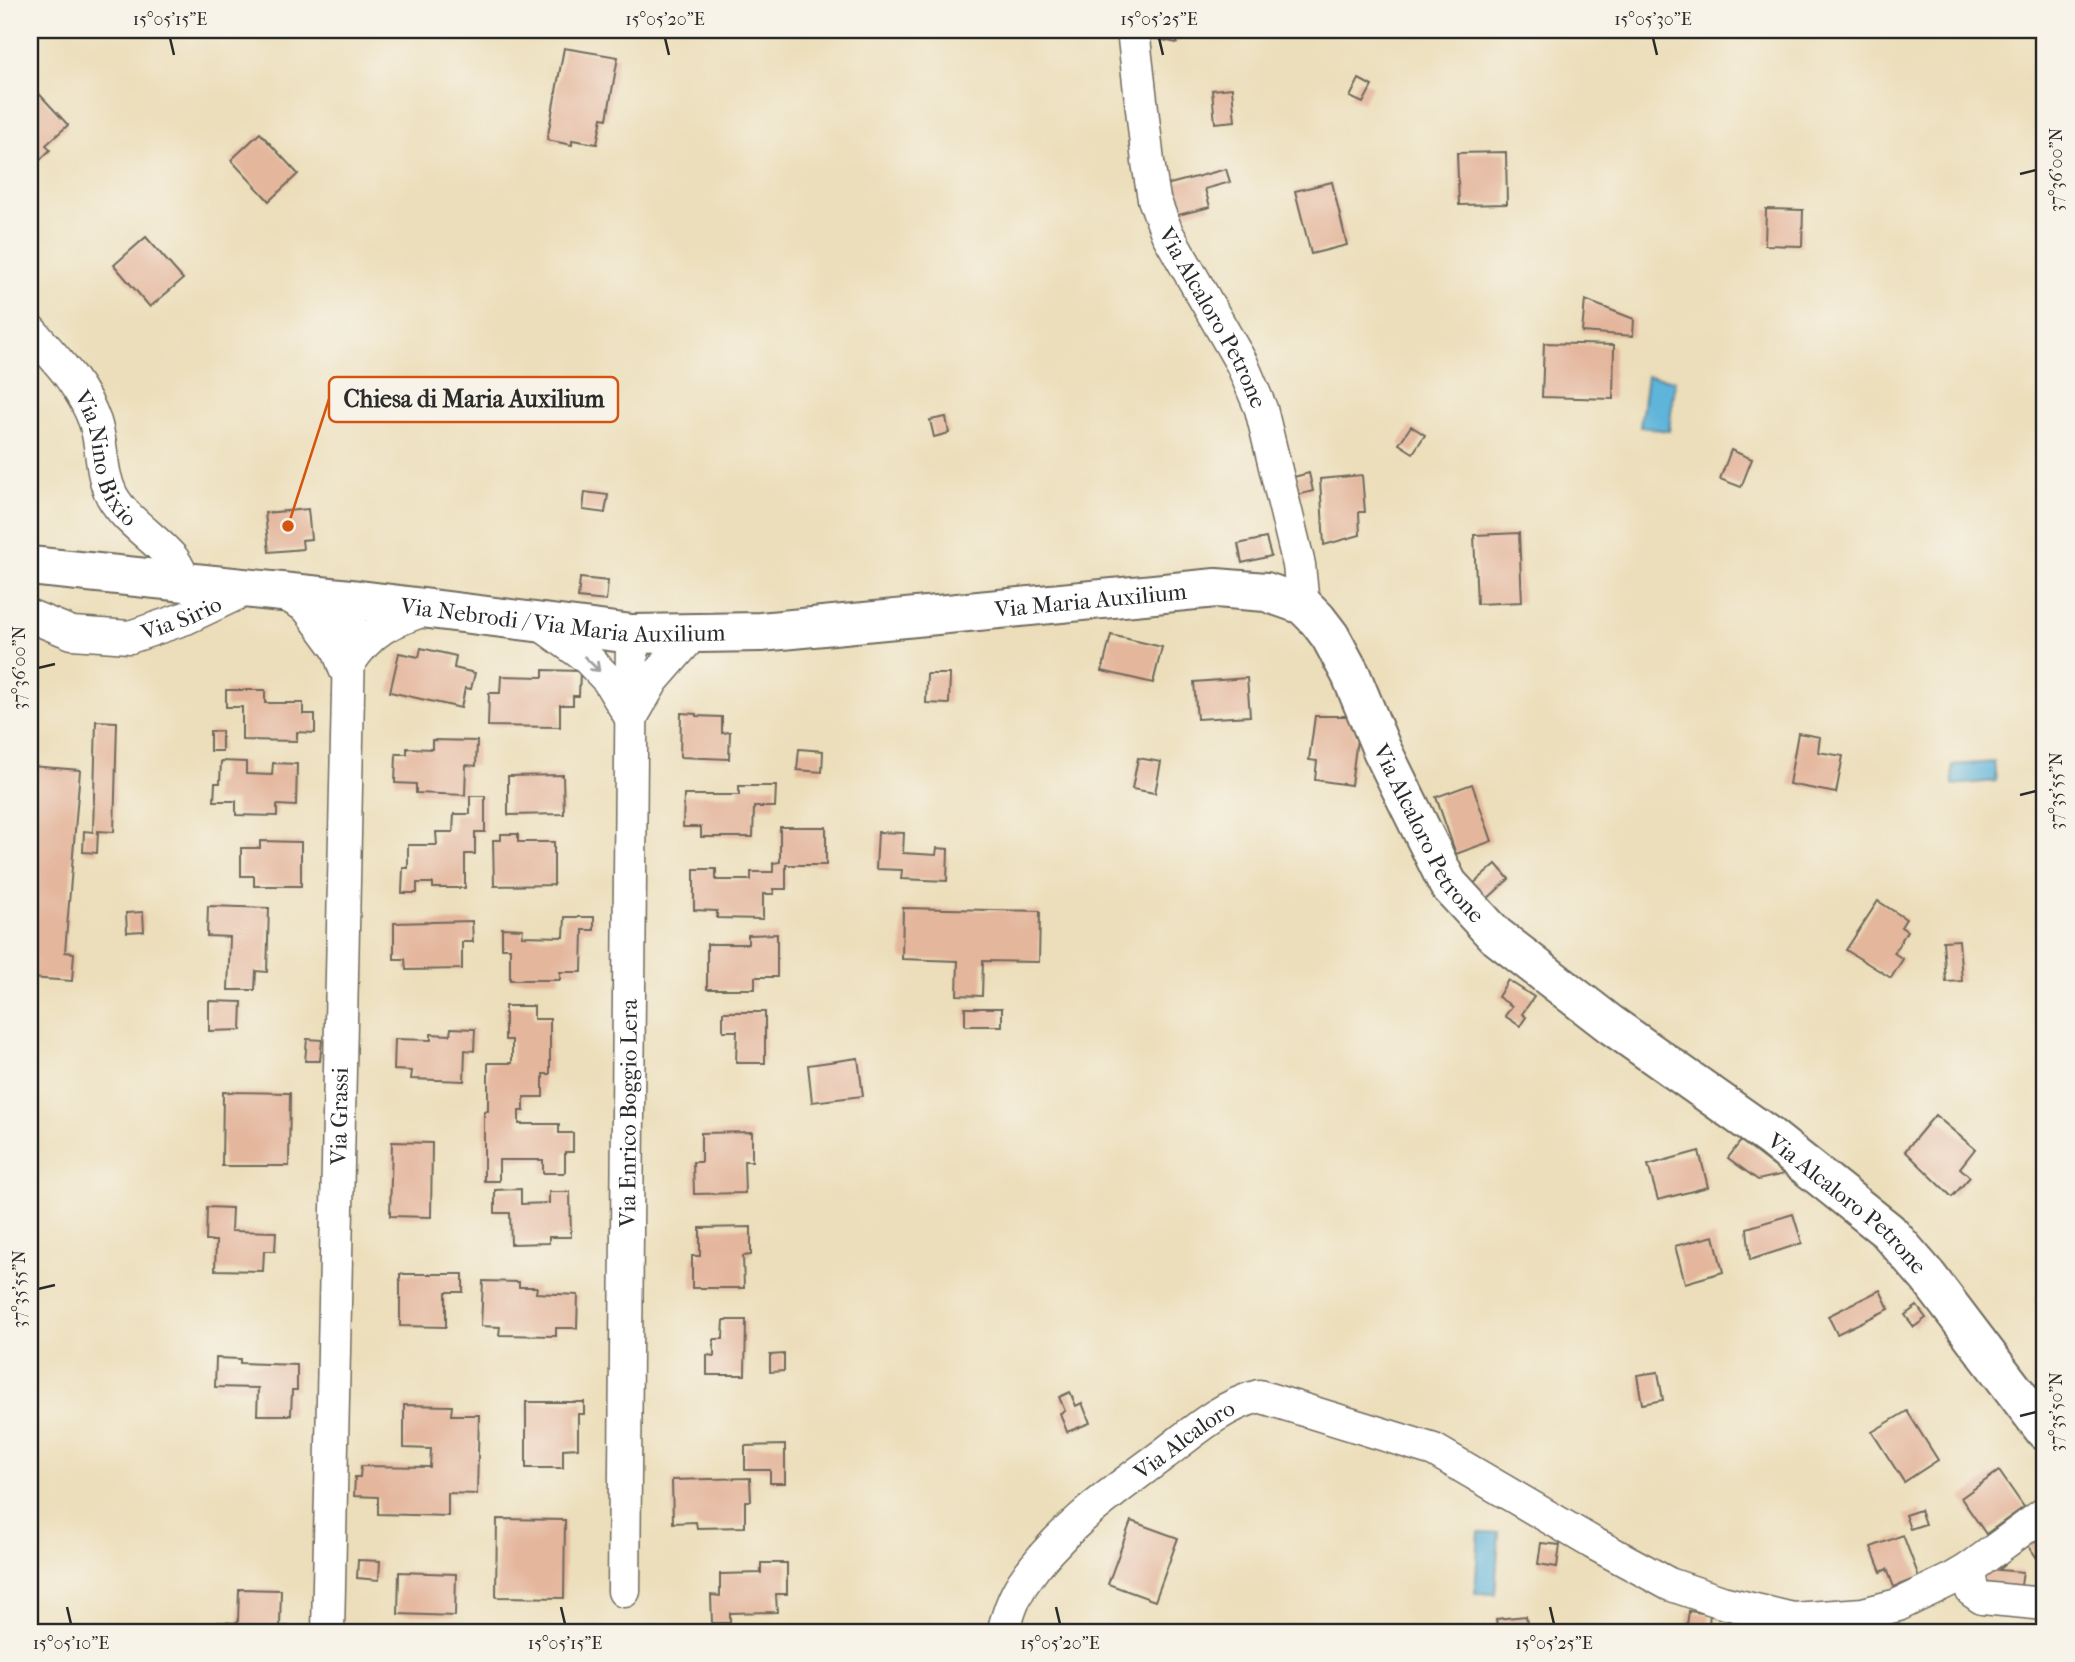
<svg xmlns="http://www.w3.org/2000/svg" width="2075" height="1662" font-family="'IM FELL French Canon',serif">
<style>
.water{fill:#5eb4da;stroke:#447082;stroke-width:2}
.building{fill:#e4b69c}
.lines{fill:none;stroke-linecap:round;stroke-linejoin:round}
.minor-casing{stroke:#6f6a5d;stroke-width:35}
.tertiary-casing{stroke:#6f6a5d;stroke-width:42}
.minor{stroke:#fff;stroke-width:32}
.tertiary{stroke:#fff;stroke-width:38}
.oneway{stroke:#a0a0a0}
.ticks{fill:none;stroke:#2b2b2b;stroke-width:2.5}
.labels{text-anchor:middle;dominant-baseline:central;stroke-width:5;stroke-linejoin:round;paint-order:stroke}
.street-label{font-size:23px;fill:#2b2b2b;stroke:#f7f3e8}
.leader{fill:none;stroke:#d5540f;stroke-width:2.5}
.callout-dot{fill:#d5540f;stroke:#f7f3e8;stroke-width:2.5}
.callout{fill:#f7f3e8;stroke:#d5540f;stroke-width:2.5}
.callout-label{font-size:24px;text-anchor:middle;font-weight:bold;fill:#2b2b2b}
.neatline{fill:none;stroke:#2b2b2b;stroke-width:2.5}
.ticks-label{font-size:18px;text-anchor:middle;fill:#2b2b2b}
</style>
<rect width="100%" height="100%" fill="#f7f3e8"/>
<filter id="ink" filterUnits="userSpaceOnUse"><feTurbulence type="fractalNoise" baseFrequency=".0143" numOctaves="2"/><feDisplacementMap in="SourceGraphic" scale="14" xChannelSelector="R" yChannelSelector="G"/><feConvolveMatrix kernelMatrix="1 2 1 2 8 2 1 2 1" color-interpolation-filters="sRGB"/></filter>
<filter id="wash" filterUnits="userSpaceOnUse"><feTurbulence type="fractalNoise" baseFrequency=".00686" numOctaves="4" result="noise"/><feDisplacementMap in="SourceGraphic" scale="28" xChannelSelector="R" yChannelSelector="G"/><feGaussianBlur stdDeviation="1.57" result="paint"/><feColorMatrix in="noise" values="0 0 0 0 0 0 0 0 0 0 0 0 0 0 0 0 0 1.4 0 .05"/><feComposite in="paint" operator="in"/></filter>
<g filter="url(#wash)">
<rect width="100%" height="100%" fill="#ecdeba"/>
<g class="water">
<path d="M 1647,376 L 1675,380 L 1669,431 L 1640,427 Z"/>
<path d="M 1994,762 L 1996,781 L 1953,785 L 1952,765 Z"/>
<path d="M 1479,1532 L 1499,1533 L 1495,1594 L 1475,1593 Z"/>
</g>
<g id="blocks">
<g class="building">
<path d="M 1151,30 L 1179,30 L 1177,43 L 1152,38 Z"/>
<path d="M 564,48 L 618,57 L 607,119 L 602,118 L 597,144 L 572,140 L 572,145 L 547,140 Z"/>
<path d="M 1359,79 L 1372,86 L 1363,103 L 1350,97 Z"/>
<path d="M 30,84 L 68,125 L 46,145 L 50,150 L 30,170 Z"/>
<path d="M 1232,88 L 1235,121 L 1215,123 L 1212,90 Z"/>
<path d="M 260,133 L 298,174 L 269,201 L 231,160 Z"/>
<path d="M 1506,152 L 1507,204 L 1459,205 L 1457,153 Z"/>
<path d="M 1226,169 L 1230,182 L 1205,189 L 1210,207 L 1174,216 L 1166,185 Z"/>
<path d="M 1332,182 L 1347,245 L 1311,254 L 1295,191 Z"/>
<path d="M 1766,209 L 1803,210 L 1802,246 L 1765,245 Z"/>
<path d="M 146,237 L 183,279 L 150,307 L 114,265 Z"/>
<path d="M 1585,300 L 1634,319 L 1633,336 L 1582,332 Z"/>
<path d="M 1544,343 L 1614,345 L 1613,399 L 1542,397 Z"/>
<path d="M 946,417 L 949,433 L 934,437 L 930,420 Z"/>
<path d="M 1411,426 L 1425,435 L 1413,453 L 1399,444 Z"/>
<path d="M 1731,450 L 1752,459 L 1741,487 L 1720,479 Z"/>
<path d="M 1309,473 L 1313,491 L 1294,496 L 1290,478 Z"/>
<path d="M 1362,475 L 1365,512 L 1359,512 L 1360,535 L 1324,545 L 1320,479 Z"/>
<path d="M 585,492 L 608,495 L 605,513 L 583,510 Z"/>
<path d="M 308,509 L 311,539 L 302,540 L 303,549 L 269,552 L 265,513 Z"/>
<path d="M 1519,533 L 1522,602 L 1477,604 L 1474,535 Z"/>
<path d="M 1266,538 L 1271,556 L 1242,563 L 1238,544 Z"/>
<path d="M 580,578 L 608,581 L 606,601 L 578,598 Z"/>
<path d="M 1111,635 L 1162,647 L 1153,683 L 1102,671 Z"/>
<path d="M 421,648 L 456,656 L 454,668 L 475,673 L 471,689 L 465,688 L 461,708 L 390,692 L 399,653 L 419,657 Z"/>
<path d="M 543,670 L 580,671 L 579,696 L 573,696 L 573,705 L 560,705 L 560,727 L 488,726 L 489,693 L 500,693 L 501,676 L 543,677 Z"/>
<path d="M 927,674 L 950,674 L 949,704 L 926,703 Z"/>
<path d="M 1247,678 L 1250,716 L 1197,719 L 1194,682 Z"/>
<path d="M 226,690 L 265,690 L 265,703 L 303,703 L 303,714 L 315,714 L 315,733 L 297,732 L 297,741 L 242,740 L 242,707 L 226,707 Z"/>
<path d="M 681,713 L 696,714 L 696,716 L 722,717 L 722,733 L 730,732 L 729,759 L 680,757 Z"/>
<path d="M 1315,716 L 1350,716 L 1357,739 L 1351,785 L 1315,780 L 1317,761 L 1309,760 Z"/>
<path d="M 96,721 L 117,722 L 114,832 L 98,831 L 97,853 L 83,852 L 84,831 L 93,832 Z"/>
<rect x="210" y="731" width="12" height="20"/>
<path d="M 1798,733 L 1820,737 L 1818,752 L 1843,756 L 1836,793 L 1789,784 Z"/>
<path d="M 432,740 L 477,741 L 476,766 L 466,765 L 465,795 L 416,793 L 416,784 L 395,783 L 396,754 L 407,754 L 407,748 L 432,749 Z"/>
<path d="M 799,749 L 823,751 L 822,772 L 797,770 Z"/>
<path d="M 1138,758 L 1161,762 L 1155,793 L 1132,789 Z"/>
<path d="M 221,761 L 246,762 L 246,774 L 272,775 L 273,763 L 297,764 L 296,806 L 277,805 L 277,816 L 236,815 L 236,801 L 214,801 L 215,783 L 220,783 Z"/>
<path d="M 30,766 L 80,770 L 65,952 L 74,953 L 72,981 L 30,978 Z"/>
<path d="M 563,775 L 564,814 L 508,815 L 508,776 Z"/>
<path d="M 1472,784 L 1492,841 L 1456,854 L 1436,797 Z"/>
<path d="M 739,786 L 776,786 L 775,807 L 754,807 L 753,837 L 701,837 L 701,827 L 683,827 L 684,795 L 739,795 Z"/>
<path d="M 470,796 L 485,796 L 485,832 L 475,832 L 475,854 L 465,854 L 465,888 L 433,888 L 433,883 L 417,883 L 417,893 L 402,893 L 403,868 L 408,868 L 408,845 L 437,845 L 436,832 L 453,832 L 454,814 L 470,814 Z"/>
<path d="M 780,827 L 826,827 L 826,865 L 786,865 L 786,889 L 773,889 L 774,894 L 763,894 L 763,919 L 717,918 L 717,911 L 694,910 L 694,869 L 716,869 L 716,880 L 751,880 L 751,872 L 773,872 L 773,863 L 780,862 Z"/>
<path d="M 878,832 L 904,833 L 903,853 L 936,855 L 937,848 L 948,849 L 947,881 L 901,879 L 902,870 L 876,869 Z"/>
<path d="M 501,834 L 518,834 L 518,842 L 554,842 L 554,885 L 494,886 L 493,840 L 501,840 Z"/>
<path d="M 260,841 L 301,842 L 301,886 L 254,886 L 254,876 L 241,876 L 241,848 L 260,848 Z"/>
<path d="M 1496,864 L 1509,879 L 1486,900 L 1472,885 Z"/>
<path d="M 1878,901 L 1906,919 L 1901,927 L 1907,931 L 1894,953 L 1903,959 L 1891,978 L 1846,950 Z"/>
<path d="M 208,906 L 269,908 L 267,972 L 256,971 L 255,990 L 228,990 L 230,937 L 207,936 Z"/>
<path d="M 903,908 L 1040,911 L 1039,962 L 983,961 L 982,996 L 957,995 L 958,961 L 902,959 Z"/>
<path d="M 143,912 L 144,931 L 127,932 L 126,913 Z"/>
<path d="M 565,917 L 594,917 L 594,930 L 583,930 L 582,972 L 560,972 L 560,980 L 510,980 L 510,948 L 502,948 L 502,928 L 523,929 L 522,936 L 564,937 Z"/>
<path d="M 472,921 L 473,942 L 462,942 L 462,969 L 406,970 L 405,959 L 394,959 L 394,923 Z"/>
<path d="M 777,934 L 777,977 L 755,977 L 755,989 L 707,989 L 707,944 L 748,944 L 748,935 Z"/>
<path d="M 1959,940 L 1962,981 L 1946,982 L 1943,941 Z"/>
<path d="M 1508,980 L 1534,997 L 1522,1014 L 1526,1017 L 1520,1026 L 1505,1016 L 1512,1006 L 1498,997 Z"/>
<path d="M 209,1001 L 242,1002 L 241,1030 L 209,1031 Z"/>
<path d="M 505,1006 L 534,1006 L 534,1019 L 550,1019 L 550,1074 L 543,1074 L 543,1097 L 524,1097 L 524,1111 L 519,1111 L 519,1124 L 559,1124 L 559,1133 L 573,1133 L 573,1152 L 565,1152 L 565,1173 L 543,1173 L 543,1160 L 499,1160 L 499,1181 L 484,1181 L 484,1111 L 488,1111 L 488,1063 L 512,1063 L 512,1040 L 505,1040 Z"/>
<rect x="965" y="1008" width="37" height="18"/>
<path d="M 723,1012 L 765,1012 L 765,1063 L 736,1063 L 737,1031 L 723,1031 Z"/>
<path d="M 451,1028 L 475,1029 L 474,1051 L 465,1050 L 464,1081 L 411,1079 L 412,1071 L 394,1070 L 395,1039 L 431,1040 L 431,1034 L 450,1035 Z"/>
<path d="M 307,1039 L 322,1040 L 320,1061 L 305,1061 Z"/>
<path d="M 858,1058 L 863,1096 L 812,1102 L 808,1065 Z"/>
<path d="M 223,1092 L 290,1093 L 289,1166 L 222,1166 Z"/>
<path d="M 1935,1115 L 1975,1149 L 1960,1168 L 1970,1177 L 1952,1197 L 1905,1151 Z"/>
<path d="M 752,1132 L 752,1161 L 744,1161 L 745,1193 L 694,1194 L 693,1162 L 701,1162 L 701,1133 Z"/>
<path d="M 1741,1141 L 1784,1174 L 1758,1180 L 1728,1158 Z"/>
<path d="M 392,1142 L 432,1143 L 431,1217 L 390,1216 Z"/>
<path d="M 1699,1151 L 1708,1187 L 1658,1200 L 1648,1165 Z"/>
<path d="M 521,1189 L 521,1204 L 549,1203 L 549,1192 L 570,1192 L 571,1237 L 549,1237 L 549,1243 L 511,1244 L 510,1213 L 495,1213 L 495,1190 Z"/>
<path d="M 207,1207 L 232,1208 L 231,1231 L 276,1232 L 275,1251 L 264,1251 L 263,1271 L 215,1270 L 216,1241 L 206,1241 Z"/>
<path d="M 1793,1214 L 1802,1243 L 1750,1260 L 1747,1228 Z"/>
<path d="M 751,1227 L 751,1255 L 743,1256 L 744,1288 L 692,1288 L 692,1256 L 700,1256 L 700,1228 Z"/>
<path d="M 1714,1236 L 1723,1272 L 1685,1283 L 1675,1246 Z"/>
<path d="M 400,1274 L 463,1274 L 463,1292 L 446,1292 L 446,1327 L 400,1326 Z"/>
<path d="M 483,1281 L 519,1282 L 519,1287 L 537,1287 L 536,1293 L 578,1295 L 577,1328 L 556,1328 L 556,1336 L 499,1335 L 500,1327 L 481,1326 Z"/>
<path d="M 2045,1285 L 2045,1308 L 2034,1299 Z"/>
<path d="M 1880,1290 L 1889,1309 L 1837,1334 L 1828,1316 Z"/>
<path d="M 1917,1306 L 1926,1318 L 1914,1327 L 1905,1315 Z"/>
<path d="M 724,1320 L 746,1320 L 745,1375 L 707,1375 L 707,1355 L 714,1356 L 714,1339 L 723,1339 Z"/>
<path d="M 784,1354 L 784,1371 L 770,1372 L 770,1355 Z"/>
<path d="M 216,1358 L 240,1359 L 240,1363 L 297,1365 L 297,1390 L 292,1390 L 291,1415 L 257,1415 L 258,1388 L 215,1387 Z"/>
<path d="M 1658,1372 L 1663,1400 L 1642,1404 L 1637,1375 Z"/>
<path d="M 1070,1392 L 1076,1406 L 1082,1403 L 1090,1423 L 1067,1432 L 1060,1413 L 1065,1411 L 1059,1397 Z"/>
<path d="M 526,1402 L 584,1402 L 584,1414 L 578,1414 L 578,1448 L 563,1449 L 563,1468 L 526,1468 Z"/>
<path d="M 404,1405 L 452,1406 L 451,1415 L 479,1415 L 477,1494 L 448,1493 L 448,1516 L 378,1514 L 378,1497 L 354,1496 L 355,1477 L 360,1477 L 361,1466 L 430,1467 L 431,1449 L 404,1448 Z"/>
<path d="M 1907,1411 L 1938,1460 L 1904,1482 L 1872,1432 Z"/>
<path d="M 785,1445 L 785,1483 L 770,1483 L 770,1470 L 745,1470 L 745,1446 Z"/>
<path d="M 1999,1471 L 2024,1507 L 1986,1534 L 1961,1498 Z"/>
<path d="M 750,1478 L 751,1501 L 745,1501 L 745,1527 L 697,1528 L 696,1522 L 673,1523 L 672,1480 Z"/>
<path d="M 1920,1510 L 1925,1524 L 1910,1529 L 1905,1515 Z"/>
<path d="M 497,1519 L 565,1520 L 564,1598 L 496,1597 Z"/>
<path d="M 1131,1521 L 1178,1538 L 1155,1601 L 1108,1584 Z"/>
<path d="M 2045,1533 L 2045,1570 L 2028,1545 Z"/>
<path d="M 1903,1535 L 1919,1577 L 1894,1587 L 1887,1569 L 1881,1572 L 1871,1547 Z"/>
<path d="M 1541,1543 L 1560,1545 L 1557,1567 L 1538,1564 Z"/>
<path d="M 1996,1557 L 2005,1565 L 1999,1570 L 2023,1572 L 2020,1592 L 1983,1587 L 1984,1573 Z"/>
<path d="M 358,1560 L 380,1561 L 379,1580 L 357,1578 Z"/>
<path d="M 761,1563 L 787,1563 L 787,1594 L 776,1594 L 777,1612 L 730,1613 L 730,1623 L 712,1623 L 711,1595 L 720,1596 L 720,1574 L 761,1573 Z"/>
<path d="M 399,1572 L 456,1574 L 455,1616 L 398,1614 Z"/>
<path d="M 239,1589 L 281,1590 L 280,1626 L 288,1626 L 288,1632 L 218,1632 L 218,1622 L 238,1623 Z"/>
<path d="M 1689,1611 L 1710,1614 L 1708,1632 L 1686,1632 Z"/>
<path d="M 1526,1616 L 1528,1632 L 1498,1632 L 1496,1619 Z"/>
</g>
</g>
</g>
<g filter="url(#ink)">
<use href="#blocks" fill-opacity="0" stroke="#6f6a5d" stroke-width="2"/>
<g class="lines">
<defs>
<g id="minor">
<path id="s1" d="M 1133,30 L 1148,162 L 1154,199 L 1167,233 L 1242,364 L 1261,409 L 1299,565 L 1303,605"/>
<path id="s2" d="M 30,330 C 55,358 82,385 95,422 C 103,446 100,473 112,496 C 126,521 154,537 172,558 C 178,565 181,574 185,582"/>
<path d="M 281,592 L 307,607 L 338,649 L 345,669"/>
<path id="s3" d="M 30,616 L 72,633 L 130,637 L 186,618 L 249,588"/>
<path d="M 539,623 L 586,657 L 608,680 L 631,718 L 653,680 L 694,633"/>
<path d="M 349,663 C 372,629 389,622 427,609"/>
<path d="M 1969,1569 L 1972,1591 L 1982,1598 L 2045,1604"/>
<path id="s4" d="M 624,1591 L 632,634"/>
<path id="s5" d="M 328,1632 L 350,599"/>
<path id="s6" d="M 1003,1632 C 1008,1615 1013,1598 1023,1583 C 1059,1529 1113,1492 1164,1454 C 1194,1431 1222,1406 1259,1396 L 1434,1450 L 1593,1543 L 1669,1584 L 1722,1602 L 1793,1619 L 1863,1614 L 1898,1605 L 1952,1579 L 1969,1569 L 2045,1513"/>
</g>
<g id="tertiary">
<path id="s7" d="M 30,566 L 350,599 L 632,634 L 761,632 L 1216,588 L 1266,592 L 1303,605 L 1317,619 L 1330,636 L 1351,675 L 1382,750 L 1448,884 L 1495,935 L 1610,1024 L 1770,1137 L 1888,1231 L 1928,1277 L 2045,1431"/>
</g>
</defs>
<use href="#minor" class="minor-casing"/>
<use href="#tertiary" class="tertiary-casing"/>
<use href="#minor" class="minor"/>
<use href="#tertiary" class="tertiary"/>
</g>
<defs><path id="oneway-shaft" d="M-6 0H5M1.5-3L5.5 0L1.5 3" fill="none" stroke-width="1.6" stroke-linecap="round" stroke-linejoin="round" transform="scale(1.75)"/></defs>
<use class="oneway" href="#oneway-shaft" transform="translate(592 664) rotate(44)"/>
</g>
<path class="ticks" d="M 170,38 L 174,55M 665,38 L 669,55M 1159,38 L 1163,55M 1653,38 L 1657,55M 2020,174 L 2036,170M 38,668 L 55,664M 2020,795 L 2036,791M 38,1289 L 55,1285M 2020,1416 L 2036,1412M 67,1607 L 71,1624M 561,1607 L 565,1624M 1056,1607 L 1060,1624M 1550,1607 L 1554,1624"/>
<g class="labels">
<g class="street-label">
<text stroke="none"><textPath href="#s1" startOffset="303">Via Alcaloro Petrone</textPath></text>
<text stroke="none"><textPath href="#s2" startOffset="152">Via Nino Bixio</textPath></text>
<text stroke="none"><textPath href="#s7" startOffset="1066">Via Maria Auxilium</textPath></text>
<text stroke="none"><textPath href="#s3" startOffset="158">Via Sirio</textPath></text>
<text stroke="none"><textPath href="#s7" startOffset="536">Via Nebrodi / Via Maria Auxilium</textPath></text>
<text stroke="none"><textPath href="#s7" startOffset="1544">Via Alcaloro Petrone</textPath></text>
<text stroke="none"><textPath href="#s4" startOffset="478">Via Enrico Boggio Lera</textPath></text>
<text stroke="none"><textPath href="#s5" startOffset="516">Via Grassi</textPath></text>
<text stroke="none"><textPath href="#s7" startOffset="2110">Via Alcaloro Petrone</textPath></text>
<text stroke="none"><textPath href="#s6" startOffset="270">Via Alcaloro</textPath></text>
</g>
</g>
<path class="leader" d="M288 526L329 399"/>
<circle class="callout-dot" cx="288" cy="526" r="7"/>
<rect class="callout" x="329" y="377" width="289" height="45" rx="7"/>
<g class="callout-label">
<text x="474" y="407">Chiesa di Maria Auxilium</text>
</g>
<rect width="2075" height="1662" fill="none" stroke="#f7f3e8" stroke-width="77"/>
<rect x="38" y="38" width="1998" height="1586" class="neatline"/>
<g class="ticks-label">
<text x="170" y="25">15°05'15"E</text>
<text x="665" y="25">15°05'20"E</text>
<text x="1159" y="25">15°05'25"E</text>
<text x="1653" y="25">15°05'30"E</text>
<text transform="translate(2056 170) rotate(-90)" y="6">37°36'00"N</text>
<text transform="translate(19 668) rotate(-90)" y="6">37°36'00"N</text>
<text transform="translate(2056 791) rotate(-90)" y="6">37°35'55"N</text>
<text transform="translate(19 1289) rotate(-90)" y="6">37°35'55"N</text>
<text transform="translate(2056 1412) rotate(-90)" y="6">37°35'50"N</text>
<text x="71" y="1649">15°05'10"E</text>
<text x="565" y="1649">15°05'15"E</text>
<text x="1060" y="1649">15°05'20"E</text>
<text x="1554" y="1649">15°05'25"E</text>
</g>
</svg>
